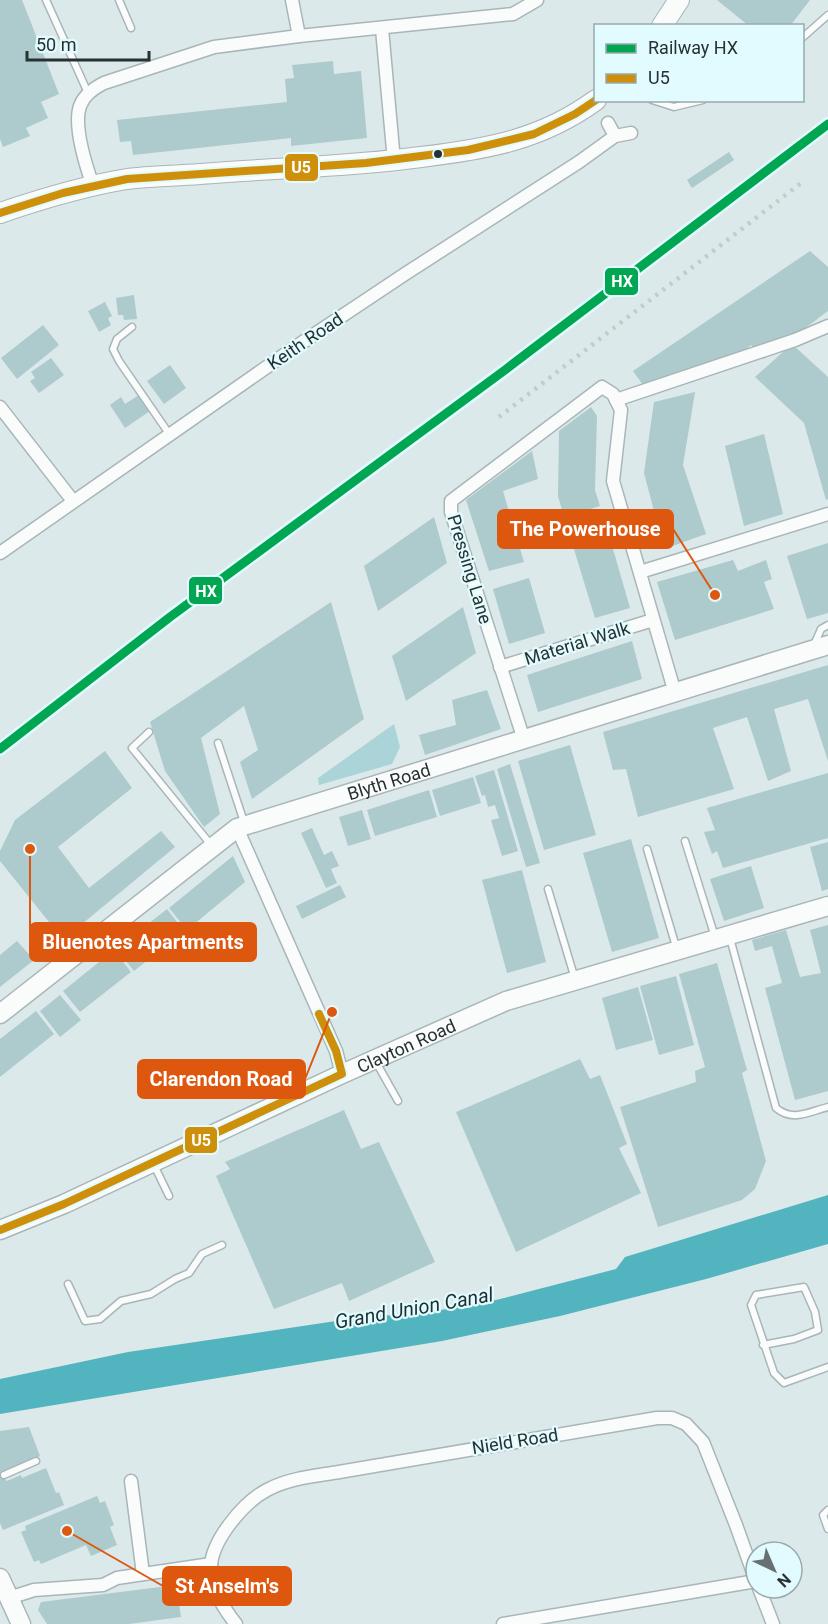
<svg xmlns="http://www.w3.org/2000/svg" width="828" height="1624" font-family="Roboto,sans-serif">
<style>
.green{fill:#abd4d9}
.water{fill:#52b4be}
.building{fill:#adcacd}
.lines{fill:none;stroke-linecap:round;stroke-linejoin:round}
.lane-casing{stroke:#aab5b7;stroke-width:9}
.street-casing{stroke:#aab5b7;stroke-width:15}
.secondary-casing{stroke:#aab5b7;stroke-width:21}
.primary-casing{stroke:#aab5b7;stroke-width:22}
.lane{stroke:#fafcfc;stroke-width:6}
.street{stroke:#fafcfc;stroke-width:12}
.secondary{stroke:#fafcfc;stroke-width:18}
.primary{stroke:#fafcfc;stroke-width:20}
.rail{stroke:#c6cacb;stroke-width:4.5;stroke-dasharray:3 6;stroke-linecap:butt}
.bus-1-casing{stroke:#e2fbfe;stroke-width:12}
.bus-1{stroke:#ce8f0a;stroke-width:8}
.rail-1-casing{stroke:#e2fbfe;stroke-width:14}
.rail-1{stroke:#00a651;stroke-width:9}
.bus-dot{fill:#283132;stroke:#e2fbfe;stroke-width:2}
.labels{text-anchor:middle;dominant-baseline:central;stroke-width:4.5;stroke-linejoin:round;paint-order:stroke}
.street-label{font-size:18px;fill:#283132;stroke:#e2fbfe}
.water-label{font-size:20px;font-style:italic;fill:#1c3033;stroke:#e2fbfe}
.leader{fill:none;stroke:#de570e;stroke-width:2}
.callout-dot{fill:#de570e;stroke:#e2fbfe;stroke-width:2}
.callout{fill:#de570e;stroke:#de570e;stroke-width:2}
.callout-label{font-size:20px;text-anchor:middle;font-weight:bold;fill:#fff}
.line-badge{stroke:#e2fbfe;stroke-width:2}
.badge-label{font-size:16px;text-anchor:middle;font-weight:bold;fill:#fff}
</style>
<rect width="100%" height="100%" fill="#dbe9eb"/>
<path class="green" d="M 394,724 L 400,747 L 392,764 L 319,785 L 318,778 Z"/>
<path class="water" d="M 828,1195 L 828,1244 L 706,1279 L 560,1316 L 442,1341 L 0,1414 L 0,1379 L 128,1352 L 376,1315 L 408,1316 L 496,1300 L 616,1269 L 625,1257 Z"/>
<g class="building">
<path d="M 0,0 L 22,0 L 59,94 L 41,102 L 48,118 L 26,128 L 30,136 L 3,147 L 0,139 Z"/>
<path d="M 717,0 L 810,0 L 790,26 L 749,26 Z"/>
<path d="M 333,61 L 334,74 L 361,71 L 367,138 L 291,146 L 291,138 L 133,155 L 131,141 L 120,142 L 117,120 L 287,102 L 285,79 L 294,78 L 292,65 Z"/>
<path d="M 729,152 L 734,160 L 692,188 L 687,180 Z"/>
<path d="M 810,251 L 828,267 L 828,311 L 764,359 L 751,345 L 733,361 L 666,378 L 650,395 L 633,371 Z"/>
<path d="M 134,295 L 137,319 L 124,320 L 123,315 L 118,315 L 116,298 Z"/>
<path d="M 105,302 L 112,316 L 108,318 L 111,325 L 99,332 L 88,311 Z"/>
<path d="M 43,325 L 59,345 L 17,379 L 1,358 Z"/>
<path d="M 792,344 L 828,377 L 828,499 L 826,500 L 804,423 L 755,377 Z"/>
<path d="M 51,358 L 64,375 L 39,393 L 30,381 L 35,378 L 31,372 Z"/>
<path d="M 170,365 L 186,388 L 164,404 L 147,381 Z"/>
<path d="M 695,392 L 683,465 L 706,534 L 664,549 L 644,473 L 654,402 Z"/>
<path d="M 139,395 L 150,411 L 125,428 L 110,405 L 121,397 L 125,404 Z"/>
<path d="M 591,407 L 597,416 L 595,490 L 600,506 L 564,517 L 558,496 L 559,431 Z"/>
<path d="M 764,434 L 783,514 L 744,526 L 725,446 Z"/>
<path d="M 532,451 L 538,479 L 503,491 L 524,562 L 489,571 L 466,500 Z"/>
<path d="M 434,517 L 447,563 L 378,611 L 364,566 Z"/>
<path d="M 609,535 L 630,608 L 595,618 L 573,546 Z"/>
<path d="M 828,543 L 828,613 L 807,619 L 787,556 Z"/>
<path d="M 733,560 L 738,571 L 766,560 L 772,579 L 764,582 L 774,609 L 675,640 L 657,582 Z"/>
<path d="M 529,578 L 545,633 L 509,644 L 493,589 Z"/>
<path d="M 331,602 L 364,719 L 252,799 L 240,762 L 258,750 L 244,706 L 201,738 L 220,814 L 204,827 L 165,771 L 150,722 Z"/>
<path d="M 463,607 L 476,653 L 406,701 L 392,656 Z"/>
<path d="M 632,641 L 642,679 L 538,712 L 527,675 Z"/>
<path d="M 828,665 L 828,761 L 808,699 L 774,709 L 791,771 L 768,781 L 747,717 L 713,728 L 734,789 L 638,817 L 626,769 L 613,770 L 603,732 Z"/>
<path d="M 487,690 L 501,729 L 425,755 L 419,735 L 456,725 L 452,700 Z"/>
<path d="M 570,745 L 596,835 L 544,850 L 518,761 Z"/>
<path d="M 105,751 L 132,788 L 58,847 L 89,888 L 161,831 L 175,847 L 53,948 L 39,930 L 49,922 L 0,861 L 0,851 L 15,820 Z"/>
<path d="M 510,764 L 540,863 L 526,867 L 497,769 Z"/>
<path d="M 494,770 L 518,851 L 502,856 L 491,820 L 499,818 L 495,805 L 488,807 L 485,795 L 482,796 L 475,776 Z"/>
<path d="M 828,773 L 828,838 L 723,868 L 717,851 L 712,854 L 704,832 L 715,830 L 707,808 Z"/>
<path d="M 473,777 L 481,803 L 440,816 L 432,790 Z"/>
<path d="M 429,790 L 437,817 L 375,836 L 367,810 Z"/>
<path d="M 362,810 L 371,839 L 348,846 L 339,817 Z"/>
<path d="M 312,828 L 324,855 L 332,851 L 339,866 L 331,869 L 337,883 L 326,888 L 301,833 Z"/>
<path d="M 631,839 L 659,938 L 612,952 L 583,853 Z"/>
<path d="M 828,842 L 828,889 L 822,891 L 810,847 Z"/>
<path d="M 233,856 L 245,882 L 187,930 L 169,908 Z"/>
<path d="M 751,866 L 764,908 L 724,921 L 710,879 Z"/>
<path d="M 522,870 L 546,962 L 507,973 L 482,880 Z"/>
<path d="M 340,885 L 346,897 L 302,919 L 296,906 Z"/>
<path d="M 167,909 L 184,931 L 134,971 L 116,949 Z"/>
<path d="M 828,925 L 828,1091 L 795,1100 L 765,988 L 782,983 L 772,946 L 755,951 L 752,940 L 786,930 L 800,977 L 821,973 L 810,930 Z"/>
<path d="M 17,941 L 34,960 L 0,987 L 0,955 Z"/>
<path d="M 114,950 L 131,972 L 80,1012 L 63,991 Z"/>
<path d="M 717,963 L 747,1070 L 742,1073 L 766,1161 L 755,1189 L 742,1200 L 658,1227 L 620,1107 L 696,1082 L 695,1071 L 705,1067 L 679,974 Z"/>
<path d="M 676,976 L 694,1045 L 659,1055 L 640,986 Z"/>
<path d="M 638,987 L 653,1040 L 616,1050 L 602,998 Z"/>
<path d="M 60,995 L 81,1020 L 60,1037 L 40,1011 Z"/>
<path d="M 36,1011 L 54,1034 L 0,1077 L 0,1039 Z"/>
<path d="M 580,1059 L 590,1079 L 600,1075 L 627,1144 L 619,1148 L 641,1193 L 516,1252 L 456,1112 Z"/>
<path d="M 344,1110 L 361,1149 L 379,1142 L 435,1262 L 349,1301 L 342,1283 L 274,1309 L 216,1176 L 230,1169 L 225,1162 Z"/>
<path d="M 29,1427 L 40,1456 L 3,1472 L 5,1479 L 7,1481 L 21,1475 L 22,1478 L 46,1468 L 56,1493 L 59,1492 L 64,1505 L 3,1530 L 0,1523 L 0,1431 Z"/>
<path d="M 97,1496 L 100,1503 L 105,1501 L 114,1525 L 110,1527 L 117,1545 L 91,1556 L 86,1545 L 41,1564 L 39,1560 L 34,1562 L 21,1532 L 26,1530 L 25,1526 Z"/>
<path d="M 176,1585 L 181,1617 L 129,1624 L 47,1624 L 38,1610 L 41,1602 Z"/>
</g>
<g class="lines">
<defs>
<g id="lane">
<path d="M 46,0 L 88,93"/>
<path d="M 119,0 L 131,28"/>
<path d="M 802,38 L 828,15"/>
<path d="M 652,100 L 674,107 L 703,100"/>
<path d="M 132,327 L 117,339 L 113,349 L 119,361 L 170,435"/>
<path d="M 814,645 L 821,629 L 828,625"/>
<path d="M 149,732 L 132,748 L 212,846"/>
<path d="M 218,743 L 245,825"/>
<path d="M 685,841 L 715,937"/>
<path d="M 647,849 L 677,950"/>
<path d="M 548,889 L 575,979"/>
<path d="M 730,938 L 776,1108 C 793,1122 808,1112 828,1107"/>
<path d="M 376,1062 L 398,1101"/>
<path d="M 154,1165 L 169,1196"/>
<path d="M 68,1284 L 85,1321 L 100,1319 L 121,1301 L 151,1294 L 175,1279 L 189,1273 L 202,1254 L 222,1245"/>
<path d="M 763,1345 L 794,1339 L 818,1330 L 815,1312 L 804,1287 L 756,1295 L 751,1305 L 774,1373 L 784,1383 L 828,1367"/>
<path d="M 4,1475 L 36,1461"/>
<path d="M 828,1510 L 823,1515 L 828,1529"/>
</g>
<g id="street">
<path d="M 292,0 L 299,36"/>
<path d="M 382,29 L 394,161"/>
<path d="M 608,123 L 615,136"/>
<path d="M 93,186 C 86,166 73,126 80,106 C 84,95 94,88 104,83 L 214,47 L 299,36 L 513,14 L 537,0"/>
<path d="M 616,400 L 795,340 L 828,326"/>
<path d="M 0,407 L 73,501"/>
<path d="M 0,553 L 294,348 L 405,274 L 579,162 L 615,136 L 631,133"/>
<path d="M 640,572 L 828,514"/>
<path d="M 500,667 L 653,620"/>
<path d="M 524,740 L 451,512 L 451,501 L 602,387 L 613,394 L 621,410 L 613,481 L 675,693"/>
<path d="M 237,828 L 336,1051 L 342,1074"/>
<path d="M 131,1481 L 143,1574"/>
<path d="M 759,1588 L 773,1624"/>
<path d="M 9,1598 L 34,1590 L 103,1585 L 117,1578 L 211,1564"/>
<path d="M 236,1624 C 224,1609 210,1586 211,1565 C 213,1539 244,1502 267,1490 C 289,1478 315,1476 339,1472 L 657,1418 L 672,1418 L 686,1424 L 703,1442 L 736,1525 L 756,1581"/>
<path d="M 503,1624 L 756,1581"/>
</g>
<g id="secondary">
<path id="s1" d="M 0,1014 L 237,828 L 828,645"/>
<path id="s2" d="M 0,1230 L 64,1204 L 342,1074 L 506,1001 L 828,906"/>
<path d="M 0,1578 L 21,1624"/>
</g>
<g id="primary">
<path d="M 662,26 L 679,0"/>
<path d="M 0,213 C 41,199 84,186 127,179 C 151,176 176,176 200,174 C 273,168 348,167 421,157 C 487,149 541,140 596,100"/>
</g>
</defs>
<use href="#lane" class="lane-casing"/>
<use href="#street" class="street-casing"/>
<use href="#secondary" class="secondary-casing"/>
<use href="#primary" class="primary-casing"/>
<use href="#lane" class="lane"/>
<use href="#street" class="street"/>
<use href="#secondary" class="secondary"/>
<use href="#primary" class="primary"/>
<path class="rail" d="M 499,417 L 805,180"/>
<defs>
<g id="bus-1">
<path d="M 0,213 L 63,193 L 127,179 L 366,163 L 468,150 L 534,134 L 575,114 L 596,100"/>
<path d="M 0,1230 L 64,1204 L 342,1074 L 336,1051 L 319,1014"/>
</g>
</defs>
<use href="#bus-1" class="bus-1-casing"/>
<use href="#bus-1" class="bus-1"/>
<defs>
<path id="rail-1" d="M 0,749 L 170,617 L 505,370 L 828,124"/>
</defs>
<use href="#rail-1" class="rail-1-casing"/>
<use href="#rail-1" class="rail-1"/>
</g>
<circle class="bus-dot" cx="438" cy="154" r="5"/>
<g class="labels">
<g class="street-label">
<text transform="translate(305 341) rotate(-34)">Keith Road</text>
<text transform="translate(470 569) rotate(73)">Pressing Lane</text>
<text transform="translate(577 643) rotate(-17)">Material Walk</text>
<text stroke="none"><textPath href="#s1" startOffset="460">Blyth Road</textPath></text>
<text stroke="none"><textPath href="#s2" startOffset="446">Clayton Road</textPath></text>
<text transform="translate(515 1441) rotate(-9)">Nield Road</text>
</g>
<g class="water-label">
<text transform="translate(414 1308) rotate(-10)">Grand Union Canal</text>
</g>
</g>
<path class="leader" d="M715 595L673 529M30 849L30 942M332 1012L305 1079M67 1531L163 1586"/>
<g class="callout-dot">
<circle cx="715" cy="595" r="6"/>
<circle cx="30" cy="849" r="6"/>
<circle cx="332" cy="1012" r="6"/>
<circle cx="67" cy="1531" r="6"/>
</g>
<g class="callout">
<rect x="498" y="510" width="175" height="38" rx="6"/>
<rect x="30" y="923" width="226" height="38" rx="6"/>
<rect x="138" y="1060" width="167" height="38" rx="6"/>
<rect x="163" y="1567" width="128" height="38" rx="6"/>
</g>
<g class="callout-label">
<text x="585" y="536">The Powerhouse</text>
<text x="143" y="949">Bluenotes Apartments</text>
<text x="221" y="1086">Clarendon Road</text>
<text x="227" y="1593">St Anselm's</text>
</g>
<g class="line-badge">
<rect x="284" y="153" width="35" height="29" rx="6" fill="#ce8f0a"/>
<rect x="604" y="267" width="35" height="29" rx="6" fill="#00a651"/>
<rect x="188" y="576" width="35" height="29" rx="6" fill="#00a651"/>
<rect x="184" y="1126" width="34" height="28" rx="6" fill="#ce8f0a"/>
</g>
<g class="badge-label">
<text x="301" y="173">U5</text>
<text x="622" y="287">HX</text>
<text x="206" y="597">HX</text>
<text x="201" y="1146">U5</text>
</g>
<rect x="594" y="24" width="210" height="78" fill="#e2fbfe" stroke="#98aaac" stroke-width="1.5"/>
<rect x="606" y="44" width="30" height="9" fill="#00a651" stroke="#98aaac" stroke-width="1.5"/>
<text x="648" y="54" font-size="18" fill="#283132">Railway HX</text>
<rect x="606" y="74" width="30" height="9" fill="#ce8f0a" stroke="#98aaac" stroke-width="1.5"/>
<text x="648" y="84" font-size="18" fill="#283132">U5</text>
<g transform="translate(774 1570) rotate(136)"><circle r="28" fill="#e2fbfe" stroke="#98aaac" stroke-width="1.5"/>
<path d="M0-4.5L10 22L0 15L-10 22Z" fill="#677173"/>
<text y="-9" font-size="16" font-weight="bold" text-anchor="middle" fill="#283132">N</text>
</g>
<path d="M27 51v9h122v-9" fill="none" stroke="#283132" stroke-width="3"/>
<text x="36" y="51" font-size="18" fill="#283132" stroke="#e2fbfe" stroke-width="4.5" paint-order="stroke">50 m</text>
</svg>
